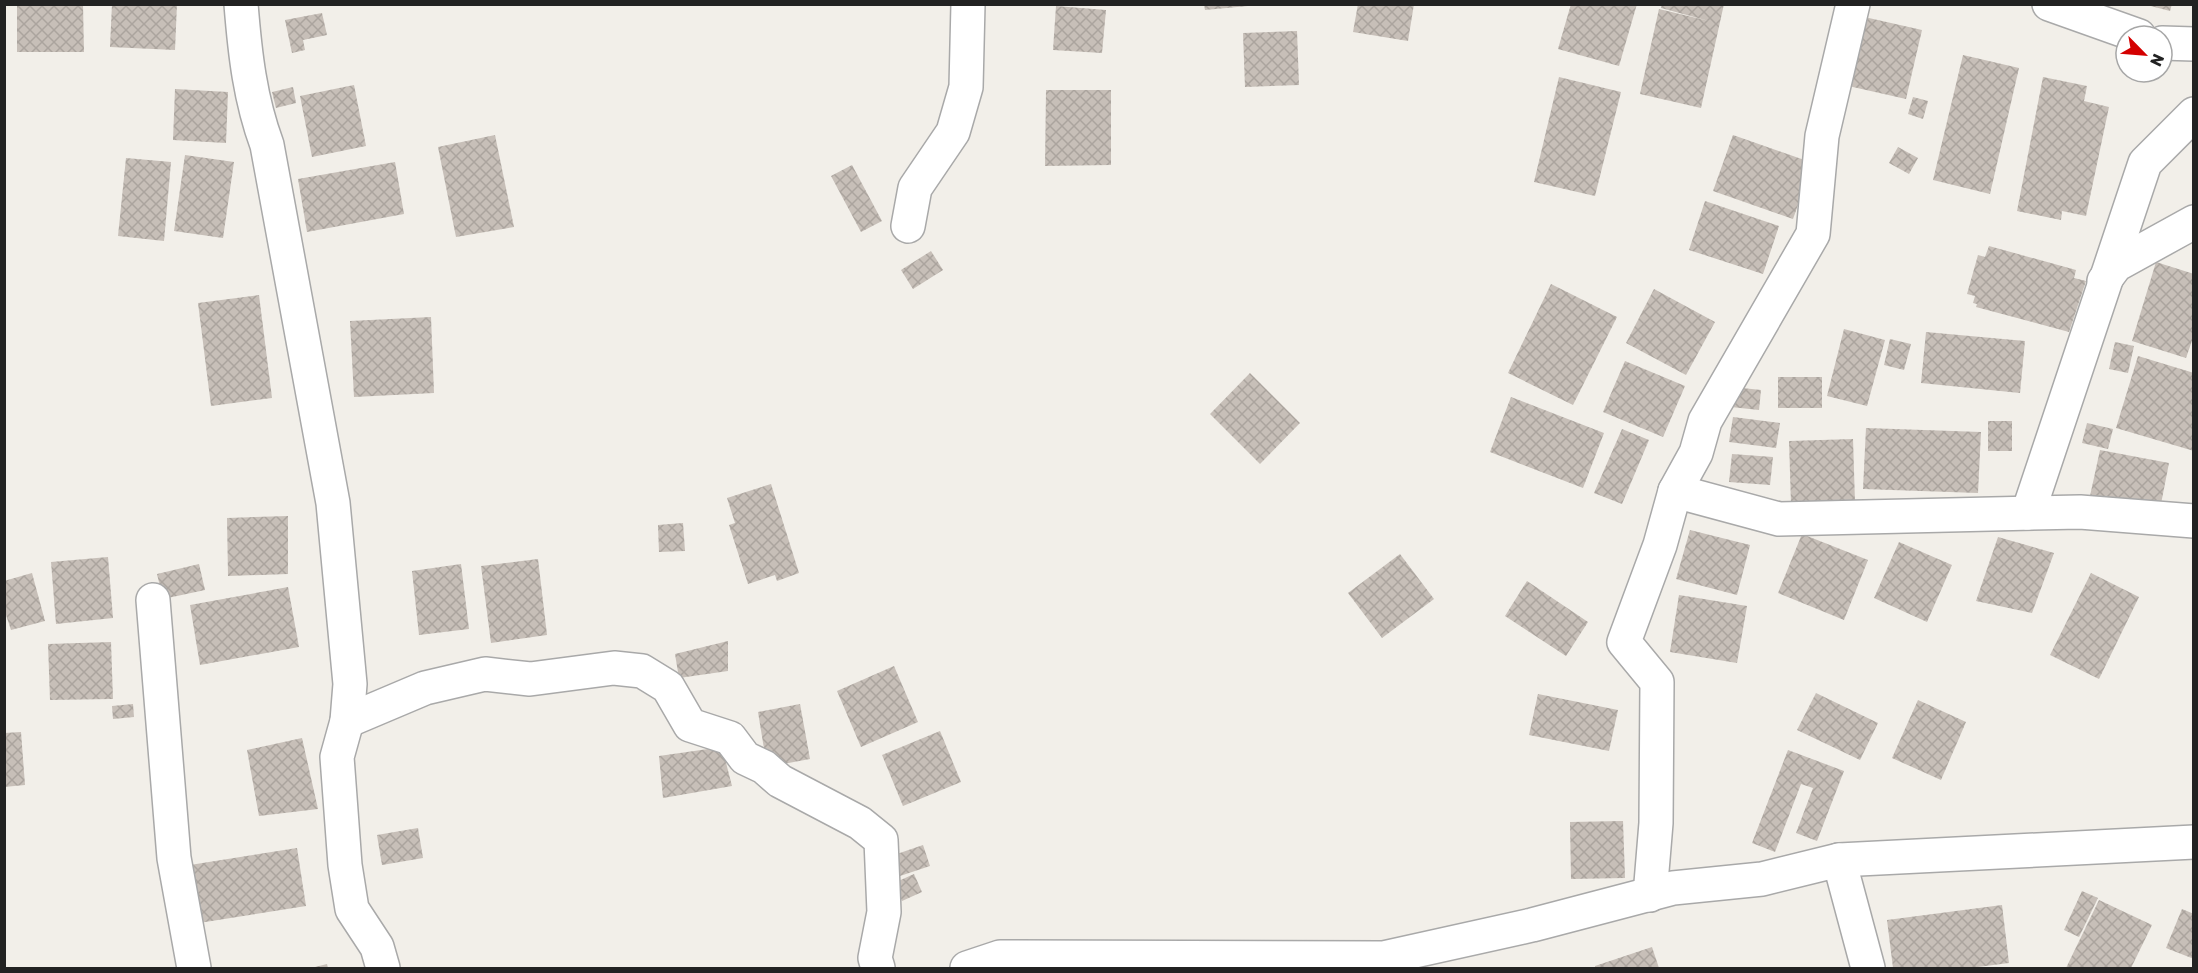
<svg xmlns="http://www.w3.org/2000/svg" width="2198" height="973" font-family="Rubik,sans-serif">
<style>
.building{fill:url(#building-cross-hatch)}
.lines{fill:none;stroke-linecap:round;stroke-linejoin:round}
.minor-casing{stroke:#a9a9a9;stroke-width:36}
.minor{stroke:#fff;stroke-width:33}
</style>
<defs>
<pattern id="building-cross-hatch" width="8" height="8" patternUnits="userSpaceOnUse" patternTransform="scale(1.5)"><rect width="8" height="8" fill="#c7bfb8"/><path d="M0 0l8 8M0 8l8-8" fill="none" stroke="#aba49e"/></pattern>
</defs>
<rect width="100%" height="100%" fill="#f2efe9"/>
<g class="building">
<path d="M 17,4 L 83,4 L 84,52 L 17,52 Z"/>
<path d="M 112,4 L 177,4 L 175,50 L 110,47 Z"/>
<path d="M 1204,4 L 1248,4 L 1248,6 L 1205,10 Z"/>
<path d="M 1358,4 L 1414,4 L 1408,41 L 1353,32 Z"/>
<path d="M 1571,4 L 1637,4 L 1619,66 L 1558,49 Z"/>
<path d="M 1662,4 L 1724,4 L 1701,108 L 1640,94 L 1659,9 L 1709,21 L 1661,8 Z"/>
<path d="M 2143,4 L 2172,4 L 2170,11 Z"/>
<path d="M 1056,6 L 1106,10 L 1102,53 L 1053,50 Z"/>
<path d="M 322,13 L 327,35 L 303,40 L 305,50 L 292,53 L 285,20 Z"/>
<path d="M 1860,16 L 1922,30 L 1906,99 L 1844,85 Z"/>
<path d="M 1297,31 L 1299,85 L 1245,87 L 1243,33 Z"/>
<path d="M 1963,55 L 2019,68 L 1990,194 L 1933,180 Z"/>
<path d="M 1559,77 L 1621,92 L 1595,196 L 1534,182 Z"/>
<path d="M 2043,77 L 2087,86 L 2084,101 L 2109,107 L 2086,216 L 2062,211 L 2061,220 L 2017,211 Z"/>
<path d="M 354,85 L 366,146 L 312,157 L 300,96 Z"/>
<path d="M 293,87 L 296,103 L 276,108 L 272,92 Z"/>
<path d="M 175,89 L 228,92 L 226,143 L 173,140 Z"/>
<path d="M 1046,90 L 1111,90 L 1111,165 L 1045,166 Z"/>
<path d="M 1913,97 L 1928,101 L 1923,119 L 1908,114 Z"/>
<path d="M 495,135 L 514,227 L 456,237 L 438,147 Z"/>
<path d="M 1733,135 L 1813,163 L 1793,219 L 1713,191 Z"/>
<path d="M 1898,147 L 1918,158 L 1909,174 L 1889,163 Z"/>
<path d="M 185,155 L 234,162 L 223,238 L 174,231 Z"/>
<path d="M 126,158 L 171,162 L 164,241 L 118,236 Z"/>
<path d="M 395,162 L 404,214 L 307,232 L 298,179 Z"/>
<path d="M 852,165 L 882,221 L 861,232 L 831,176 Z"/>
<path d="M 1705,201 L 1779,226 L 1763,274 L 1689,250 Z"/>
<path d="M 1989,246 L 2076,270 L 2074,278 L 2086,281 L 2069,332 L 1976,307 L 1977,304 L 1973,303 L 1975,296 L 1967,294 L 1978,255 L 1985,257 Z"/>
<path d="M 931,251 L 943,270 L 913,289 L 901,270 Z"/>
<path d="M 2156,262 L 2194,274 L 2194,335 L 2186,358 L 2132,341 Z"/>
<path d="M 1551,284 L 1617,317 L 1573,405 L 1508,373 Z"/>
<path d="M 1654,289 L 1715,322 L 1686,375 L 1626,343 Z"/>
<path d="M 259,295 L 272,398 L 211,406 L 198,303 Z"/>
<path d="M 431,317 L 434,393 L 354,397 L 350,321 Z"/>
<path d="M 1844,329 L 1885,340 L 1867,406 L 1827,396 Z"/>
<path d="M 1926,332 L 2025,341 L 2020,393 L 1921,383 Z"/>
<path d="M 1890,339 L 1911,344 L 1904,370 L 1884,365 Z"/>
<path d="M 2115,342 L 2134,346 L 2128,373 L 2109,369 Z"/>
<path d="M 2138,356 L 2194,373 L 2194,451 L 2116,428 Z"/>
<path d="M 1625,361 L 1685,386 L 1663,437 L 1603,412 Z"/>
<path d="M 1250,373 L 1300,423 L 1260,464 L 1210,414 Z"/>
<rect x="1778" y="377" width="44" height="31"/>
<path d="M 1733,387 L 1761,390 L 1759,410 L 1731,407 Z"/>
<path d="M 1511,397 L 1604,433 L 1583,488 L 1490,452 Z"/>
<path d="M 1733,417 L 1780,423 L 1776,448 L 1729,442 Z"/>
<rect x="1988" y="421" width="24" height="30"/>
<path d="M 2087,423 L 2113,429 L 2108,449 L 2082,443 Z"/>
<path d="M 1866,428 L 1981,432 L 1978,493 L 1863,489 Z"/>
<path d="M 1622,429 L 1649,440 L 1622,504 L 1594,493 Z"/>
<path d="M 1853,439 L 1855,502 L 1791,504 L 1789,441 Z"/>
<path d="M 2100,450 L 2169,463 L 2160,509 L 2090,496 Z"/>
<path d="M 1732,454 L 1773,457 L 1770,485 L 1729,482 Z"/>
<path d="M 771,484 L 799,573 L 777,581 L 775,575 L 748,584 L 729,525 L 735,523 L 727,498 Z"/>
<path d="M 288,516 L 288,574 L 228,576 L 227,518 Z"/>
<path d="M 683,523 L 685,551 L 659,552 L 658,525 Z"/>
<path d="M 1690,530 L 1750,545 L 1737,595 L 1676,579 Z"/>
<path d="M 1802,534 L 1868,560 L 1844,620 L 1778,593 Z"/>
<path d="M 1998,537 L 2054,553 L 2032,613 L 1976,601 Z"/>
<path d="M 1899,542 L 1952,565 L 1927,622 L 1874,598 Z"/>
<path d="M 1400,554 L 1434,599 L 1382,638 L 1348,593 Z"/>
<path d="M 108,557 L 113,618 L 56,624 L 51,562 Z"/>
<path d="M 538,559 L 547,635 L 491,643 L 481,566 Z"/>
<path d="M 199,564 L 205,590 L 163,599 L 157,574 Z"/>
<path d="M 461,564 L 469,629 L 419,635 L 412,571 Z"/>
<path d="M 32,573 L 45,621 L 11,630 L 4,609 L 4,581 Z"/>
<path d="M 2091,573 L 2139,597 L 2099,679 L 2050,655 Z"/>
<path d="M 1527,581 L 1588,622 L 1566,656 L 1505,616 Z"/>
<path d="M 288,587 L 299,647 L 200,665 L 190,605 Z"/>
<path d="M 1679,595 L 1747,606 L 1737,663 L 1670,652 Z"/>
<path d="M 728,641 L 728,671 L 679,678 L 675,654 Z"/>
<path d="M 111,642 L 113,699 L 50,700 L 48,644 Z"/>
<path d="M 894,666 L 918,722 L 861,747 L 837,691 Z"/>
<path d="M 1816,693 L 1878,723 L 1860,760 L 1797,730 Z"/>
<path d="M 1538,694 L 1618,710 L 1609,751 L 1529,735 Z"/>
<path d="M 1918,700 L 1966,722 L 1941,780 L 1892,758 Z"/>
<path d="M 133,704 L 134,717 L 113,719 L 112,706 Z"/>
<path d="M 800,704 L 810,759 L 767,767 L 758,712 Z"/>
<path d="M 940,731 L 961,782 L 903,806 L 882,755 Z"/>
<path d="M 21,732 L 25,785 L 4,787 L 4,733 Z"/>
<path d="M 302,738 L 318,809 L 259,816 L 247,750 Z"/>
<path d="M 722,747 L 732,786 L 663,798 L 659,756 Z"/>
<path d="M 1788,750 L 1844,771 L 1817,841 L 1796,833 L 1813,788 L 1801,784 L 1775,852 L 1752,843 Z"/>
<path d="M 1623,821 L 1625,878 L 1571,879 L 1570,822 Z"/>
<path d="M 418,828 L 423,858 L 382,865 L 377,835 Z"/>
<path d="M 923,845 L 930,866 L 900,876 L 894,855 Z"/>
<path d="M 297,848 L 306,906 L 199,923 L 190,865 Z"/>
<path d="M 914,874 L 922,892 L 902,901 L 894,883 Z"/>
<path d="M 2082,891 L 2098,898 L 2079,937 L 2064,930 Z"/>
<path d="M 2099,900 L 2152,925 L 2131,968 L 2066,968 Z"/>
<path d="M 2002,905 L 2009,963 L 1970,968 L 1893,968 L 1887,920 Z"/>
<path d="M 2182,909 L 2194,914 L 2194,959 L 2166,948 Z"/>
<path d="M 1652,947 L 1659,968 L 1595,968 L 1595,966 Z"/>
<path d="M 327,964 L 328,968 L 311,968 Z"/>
</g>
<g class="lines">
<defs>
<g id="minor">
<path d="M 241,4 C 245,54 250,99 267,145 L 333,503 L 350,684 L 347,721 L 337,757 L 345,865 L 352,909 L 377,947 L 383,968"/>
<path d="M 2049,4 L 2139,36"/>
<path d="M 2162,43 L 2194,44"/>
<path d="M 908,226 L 915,188 L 953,132 L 966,87 L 968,4"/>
<path d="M 2104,281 L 2116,265 L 2194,222"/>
<path d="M 1675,491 L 1779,519 L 2080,512 L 2194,521"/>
<path d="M 2028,513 L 2145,163 L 2194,114"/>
<path d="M 153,600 L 174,858 L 194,968"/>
<path d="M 347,721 L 425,688 L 485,674 L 530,679 L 614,668 L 642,671 L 668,687 L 690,725 L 730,738 L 745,758 L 764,767 L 780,781 L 860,823 L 881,840 L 884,912 L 875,958 L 878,968"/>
<path d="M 1839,860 L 1868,968"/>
<path d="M 1650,895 L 1656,823 L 1657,682 L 1624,642 L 1660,545 L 1675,491 L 1696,453 L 1705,421 L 1813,234 L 1822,136 L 1853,4"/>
<path d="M 967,968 L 1000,957 L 1383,958 L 1532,925 L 1673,888 L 1762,879 L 1839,860 L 2194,842"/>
</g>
</defs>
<use href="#minor" class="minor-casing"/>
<use href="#minor" class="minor"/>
</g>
<rect width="2198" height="973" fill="none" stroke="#222222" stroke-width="12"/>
<g transform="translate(2144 54) rotate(115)"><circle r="28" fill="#ffffff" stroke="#a7a7a7" stroke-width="1.5"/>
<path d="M0-4.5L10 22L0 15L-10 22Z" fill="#d40000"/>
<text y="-9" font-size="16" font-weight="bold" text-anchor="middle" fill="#222222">N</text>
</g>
</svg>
